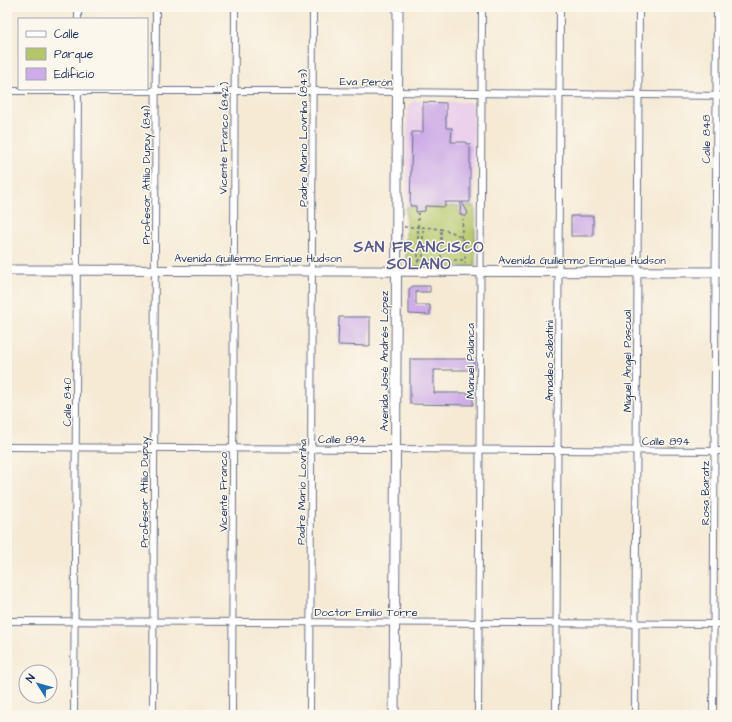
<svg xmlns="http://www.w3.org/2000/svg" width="732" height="722" font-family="'Architects Daughter',sans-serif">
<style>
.built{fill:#ebd1ec}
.green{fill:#b4c669;stroke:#687a64}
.building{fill:#cdace7}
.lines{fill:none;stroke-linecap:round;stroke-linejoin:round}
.street-casing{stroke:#687088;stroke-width:8}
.secondary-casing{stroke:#687088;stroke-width:11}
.path{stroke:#687088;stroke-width:1.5;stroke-dasharray:3 3;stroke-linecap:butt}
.street{stroke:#fff;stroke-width:6}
.secondary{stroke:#fff;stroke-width:9}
.labels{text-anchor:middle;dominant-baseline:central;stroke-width:3;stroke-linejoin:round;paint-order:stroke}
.street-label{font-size:11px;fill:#1b2f5e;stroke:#fbf7ec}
.district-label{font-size:15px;font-weight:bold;letter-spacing:1px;fill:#595b8e;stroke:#fbf7ec}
</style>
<rect width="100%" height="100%" fill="#fbf7ec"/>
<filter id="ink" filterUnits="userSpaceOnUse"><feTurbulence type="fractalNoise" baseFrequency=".025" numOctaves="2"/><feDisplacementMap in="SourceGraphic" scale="8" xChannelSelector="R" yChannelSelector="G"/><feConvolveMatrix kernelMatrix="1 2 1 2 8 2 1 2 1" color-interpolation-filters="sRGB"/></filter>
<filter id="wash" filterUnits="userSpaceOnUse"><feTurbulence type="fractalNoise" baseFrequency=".012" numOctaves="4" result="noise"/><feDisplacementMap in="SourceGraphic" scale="16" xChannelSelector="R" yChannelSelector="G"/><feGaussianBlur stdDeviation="0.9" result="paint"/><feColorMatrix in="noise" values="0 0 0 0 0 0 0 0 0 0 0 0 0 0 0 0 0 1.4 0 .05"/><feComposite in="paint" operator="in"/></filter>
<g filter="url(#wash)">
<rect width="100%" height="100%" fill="#f6ead5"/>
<path class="built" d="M 412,101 L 469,102 L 473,105 L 475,206 L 406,207 L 408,106 Z"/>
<path class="green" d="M 475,206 L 475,267 L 406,267 L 406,207 Z"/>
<g id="blocks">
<g class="building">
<path d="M 423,102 L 446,103 L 446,128 L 452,128 L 451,142 L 466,142 L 466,144 L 470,144 L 470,202 L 462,202 L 468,213 L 465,217 L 460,214 L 461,202 L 445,202 L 445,207 L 425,206 L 425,211 L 416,212 L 416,206 L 410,206 L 412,132 L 423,132 Z"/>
<rect x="571" y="216" width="22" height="20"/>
<path d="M 413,286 L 430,286 L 430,292 L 416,292 L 416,305 L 430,305 L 430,315 L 409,314 L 409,289 Z"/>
<path d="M 339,317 L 370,317 L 370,346 L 338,345 Z"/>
<path d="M 410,359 L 474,359 L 474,370 L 434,370 L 434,393 L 473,393 L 473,405 L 410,404 Z"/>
</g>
</g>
</g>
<g filter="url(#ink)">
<use href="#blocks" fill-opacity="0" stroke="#687088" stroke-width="1"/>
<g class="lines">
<defs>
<g id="street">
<path d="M 78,7 L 78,19"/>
<path d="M 7,91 L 314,91 L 725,96"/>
<path d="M 7,447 L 725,451"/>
<path d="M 7,621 L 725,624"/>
<path d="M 74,715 L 78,89"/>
<path d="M 153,715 L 156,7"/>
<path d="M 232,715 L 235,7"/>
<path d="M 310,715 L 313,7"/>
<path d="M 478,715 L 482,7"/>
<path d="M 556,715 L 560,7"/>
<path d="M 635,715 L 639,7"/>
<path d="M 713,715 L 717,7"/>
</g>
<g id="secondary">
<path d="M 7,270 L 725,272"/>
<path d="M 394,715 L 398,7"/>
</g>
</defs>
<use href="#street" class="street-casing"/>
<use href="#secondary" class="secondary-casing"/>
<g class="path">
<path d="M 404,227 C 418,227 457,226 464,242 C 466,248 465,257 465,264"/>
<path d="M 461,238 L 463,219"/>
<path d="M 404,250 L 418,250"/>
<path d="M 418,260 L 464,260"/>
<path d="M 418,263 L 418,213"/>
<path d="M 423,263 L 423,227"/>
<path d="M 441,264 L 441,230"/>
</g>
<use href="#street" class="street"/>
<use href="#secondary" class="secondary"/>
</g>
</g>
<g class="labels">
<g class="street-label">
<text transform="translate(366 82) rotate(1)">Eva Perón</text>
<text transform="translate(224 138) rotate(-89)">Vicente Franco (842)</text>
<text transform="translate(303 138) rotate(-90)">Padre Mario Lovriha (843)</text>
<text transform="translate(706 139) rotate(-90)">Calle 848</text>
<text transform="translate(146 175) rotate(-90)">Profesor Atilio Dupuy (841)</text>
<text x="258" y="258">Avenida Guillermo Enrique Hudson</text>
<text x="582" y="260">Avenida Guillermo Enrique Hudson</text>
<text transform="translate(384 361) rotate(-90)">Avenida José Andrés López</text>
<text transform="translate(470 361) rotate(-90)">Manuel Palanca</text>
<text transform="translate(549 361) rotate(-90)">Amadeo Sabatini</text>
<text transform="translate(627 361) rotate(-90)">Miguel Ángel Pascual</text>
<text transform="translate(67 402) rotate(-90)">Calle 840</text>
<text x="342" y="439">Calle 894</text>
<text x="666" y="441">Calle 894</text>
<text transform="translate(144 492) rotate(-90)">Profesor Atilio Dupuy</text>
<text transform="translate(223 492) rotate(-90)">Vicente Franco</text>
<text transform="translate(302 492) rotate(-89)">Padre Mario Lovriha</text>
<text transform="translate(705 493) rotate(-90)">Rosa Baratz</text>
<text x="366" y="612">Doctor Emilio Torre</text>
</g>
<g class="district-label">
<text x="419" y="247">SAN FRANCISCO<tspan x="419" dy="17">SOLANO</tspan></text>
</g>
</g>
<rect width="732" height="722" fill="none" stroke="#fbf7ec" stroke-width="24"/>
<rect x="18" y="18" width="130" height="72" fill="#fbf7ec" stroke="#a1a7b3"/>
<rect x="26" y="31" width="20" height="6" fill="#ffffff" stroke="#a1a7b3"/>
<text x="54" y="38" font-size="12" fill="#1b2f5e">Calle</text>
<rect x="26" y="48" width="20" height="12" fill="#b4c669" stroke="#a1a7b3"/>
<text x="54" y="58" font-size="12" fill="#1b2f5e">Parque</text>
<rect x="26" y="68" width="20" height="12" fill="#cdace7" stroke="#a1a7b3"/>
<text x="54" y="78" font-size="12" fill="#1b2f5e">Edificio</text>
<g transform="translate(38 684) rotate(307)"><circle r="19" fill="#fbf7ec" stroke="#a1a7b3"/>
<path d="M0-3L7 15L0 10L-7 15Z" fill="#1f6fb2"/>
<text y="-6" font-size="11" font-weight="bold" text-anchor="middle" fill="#1b2f5e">N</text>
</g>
</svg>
